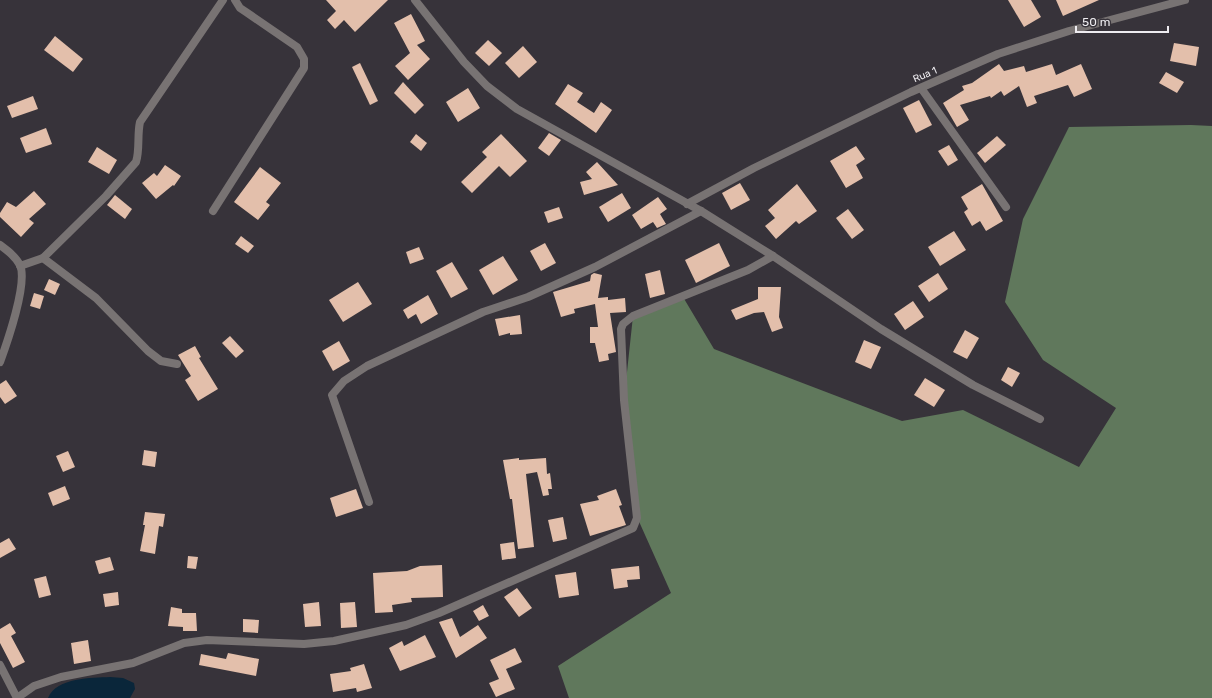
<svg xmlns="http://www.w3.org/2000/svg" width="1212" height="698" font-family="Rubik,sans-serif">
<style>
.forest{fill:#60785c}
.water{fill:#0a263a}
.building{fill:#e3bfab}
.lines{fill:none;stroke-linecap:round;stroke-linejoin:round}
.street{stroke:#787373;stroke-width:8}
.labels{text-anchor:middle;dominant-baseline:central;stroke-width:4;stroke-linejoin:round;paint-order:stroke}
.street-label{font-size:10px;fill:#eeecf0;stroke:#37333a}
</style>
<rect width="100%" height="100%" fill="#37333a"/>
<path class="forest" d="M 1191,125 L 1212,126 L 1212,698 L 569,698 L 558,666 L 671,593 L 637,517 L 624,400 L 633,316 L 683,297 L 714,349 L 902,421 L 963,410 L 1079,467 L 1116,408 L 1043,360 L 1005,302 L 1023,219 L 1069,127 Z"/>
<path class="water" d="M 110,677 L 123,678 L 134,683 L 135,689 L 130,698 L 48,698 C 57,677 92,678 110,677 Z"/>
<g class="building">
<path d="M 326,0 L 388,0 L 355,32 L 344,20 L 335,29 L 327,20 L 336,11 Z"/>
<path d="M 1008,0 L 1031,0 L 1041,17 L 1024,27 Z"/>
<path d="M 1056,0 L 1099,0 L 1063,16 Z"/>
<path d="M 411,14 L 425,41 L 417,45 L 430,59 L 408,80 L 395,66 L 410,53 L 394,23 Z"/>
<path d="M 55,36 L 83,59 L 73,72 L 44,50 Z"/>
<path d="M 488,40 L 502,53 L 489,66 L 475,53 Z"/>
<path d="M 1174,43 L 1199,47 L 1196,66 L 1170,61 Z"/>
<path d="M 523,46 L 537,62 L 519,78 L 505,63 Z"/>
<path d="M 360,63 L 378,101 L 370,105 L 352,67 Z"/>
<path d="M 999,64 L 1004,71 L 1024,66 L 1026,72 L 1052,64 L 1056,75 L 1081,64 L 1092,89 L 1074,97 L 1068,85 L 1034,96 L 1037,103 L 1027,107 L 1019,86 L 1004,96 L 1001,91 L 991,98 L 990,96 L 960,105 L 969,120 L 957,127 L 943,103 L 964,90 L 962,86 L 972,83 Z"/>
<path d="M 1166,72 L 1184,82 L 1177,93 L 1159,83 Z"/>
<path d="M 403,82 L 424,105 L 415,114 L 394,93 Z"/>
<path d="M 568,84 L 583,93 L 577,102 L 594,113 L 601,102 L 612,110 L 596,133 L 555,104 Z"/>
<path d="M 468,88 L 480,108 L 458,122 L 446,102 Z"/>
<path d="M 33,96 L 38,109 L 12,118 L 7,106 Z"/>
<path d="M 919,100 L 932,125 L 916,133 L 903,108 Z"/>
<path d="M 46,128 L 52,144 L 26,153 L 20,138 Z"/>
<path d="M 549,133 L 561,140 L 549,156 L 538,148 Z"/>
<path d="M 416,134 L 427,143 L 421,151 L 410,142 Z"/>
<path d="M 501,134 L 527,161 L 510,177 L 499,166 L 472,193 L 461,182 L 487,157 L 482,152 Z"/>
<path d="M 997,136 L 1006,145 L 985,163 L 977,153 Z"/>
<path d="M 949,145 L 958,160 L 948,166 L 938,151 Z"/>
<path d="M 856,146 L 865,159 L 856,165 L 863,178 L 846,188 L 830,161 Z"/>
<path d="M 97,147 L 117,160 L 109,174 L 88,162 Z"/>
<path d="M 597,162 L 618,185 L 584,195 L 580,182 L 592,179 L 586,172 Z"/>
<path d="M 165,165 L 181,176 L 174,186 L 173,185 L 156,199 L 142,183 L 154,173 L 157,176 Z"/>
<path d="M 260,167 L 281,183 L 266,202 L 270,205 L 258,220 L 234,202 Z"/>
<path d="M 740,183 L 750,200 L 731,210 L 722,193 Z"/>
<path d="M 797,184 L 817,211 L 799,224 L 796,221 L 776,239 L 765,226 L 775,218 L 768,210 Z"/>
<path d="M 982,184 L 1003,221 L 986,231 L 980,221 L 972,226 L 964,212 L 968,209 L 961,197 Z"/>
<path d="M 34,191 L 46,204 L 29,219 L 34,223 L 21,237 L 0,217 L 0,213 L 7,202 L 16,207 Z"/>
<path d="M 622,193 L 631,208 L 608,222 L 599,207 Z"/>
<path d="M 115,195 L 132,209 L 125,219 L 107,205 Z"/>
<path d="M 658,197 L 667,209 L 660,214 L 666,224 L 657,228 L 653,222 L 641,229 L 632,215 Z"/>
<path d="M 559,207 L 563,218 L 548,223 L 544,212 Z"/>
<path d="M 848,209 L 864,230 L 852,239 L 836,218 Z"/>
<path d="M 954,231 L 966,250 L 940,266 L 928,247 Z"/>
<path d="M 241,236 L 254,246 L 248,253 L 235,244 Z"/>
<path d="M 545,243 L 556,263 L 541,271 L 530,251 Z"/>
<path d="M 719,243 L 730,266 L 696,283 L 685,260 Z"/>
<path d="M 419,247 L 424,259 L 410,264 L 406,252 Z"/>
<path d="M 503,256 L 518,280 L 493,295 L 479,270 Z"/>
<path d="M 452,262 L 468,289 L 451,298 L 436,271 Z"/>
<path d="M 660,270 L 665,294 L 650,298 L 645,274 Z"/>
<path d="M 594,273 L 602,275 L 598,298 L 608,297 L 608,300 L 625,298 L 626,312 L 610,313 L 616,352 L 608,354 L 609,360 L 599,362 L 595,343 L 590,343 L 590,327 L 598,327 L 595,304 L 574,309 L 575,313 L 561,317 L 553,292 L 590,281 L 591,275 Z"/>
<path d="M 938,273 L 948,289 L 929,302 L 918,286 Z"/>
<path d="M 49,279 L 60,284 L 55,295 L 44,290 Z"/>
<path d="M 358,282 L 372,304 L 343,322 L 329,300 Z"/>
<path d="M 758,287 L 781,287 L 779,317 L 783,328 L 772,332 L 764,312 L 754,313 L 736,320 L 731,310 L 758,299 Z"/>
<path d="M 34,293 L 44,296 L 40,309 L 30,306 Z"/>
<path d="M 428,295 L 438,314 L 421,324 L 416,314 L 408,319 L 403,310 Z"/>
<path d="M 913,301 L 924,317 L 905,330 L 894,314 Z"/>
<path d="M 520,315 L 522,334 L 510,335 L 510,333 L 499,336 L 495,319 Z"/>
<path d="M 965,330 L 979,338 L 967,359 L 953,352 Z"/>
<path d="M 230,336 L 244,351 L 236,358 L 222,343 Z"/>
<path d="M 864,340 L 881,347 L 871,369 L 855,362 Z"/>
<path d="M 339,341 L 350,361 L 333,371 L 322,351 Z"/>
<path d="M 195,346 L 201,357 L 199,358 L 218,389 L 198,401 L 185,380 L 191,376 L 178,355 Z"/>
<path d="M 1008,367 L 1020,373 L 1012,387 L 1001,380 Z"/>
<path d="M 925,378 L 945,390 L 934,407 L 914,395 Z"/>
<path d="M 6,380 L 17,396 L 5,404 L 0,397 L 0,384 Z"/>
<path d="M 144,450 L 157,452 L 155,467 L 142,465 Z"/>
<path d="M 68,451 L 75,467 L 63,472 L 56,456 Z"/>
<path d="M 519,458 L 519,460 L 546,458 L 547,474 L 550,473 L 552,489 L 548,489 L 549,495 L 543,496 L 537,472 L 526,474 L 534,547 L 518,549 L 512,499 L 510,499 L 503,460 Z"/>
<path d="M 65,486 L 70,499 L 53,506 L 48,493 Z"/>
<path d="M 356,489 L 363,508 L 336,517 L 330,498 Z"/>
<path d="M 616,489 L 622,505 L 619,506 L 626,525 L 590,536 L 580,504 L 599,500 L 597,496 Z"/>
<path d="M 145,512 L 165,514 L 163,527 L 159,526 L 155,554 L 140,551 L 145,525 L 143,525 Z"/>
<path d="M 563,517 L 567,539 L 553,542 L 548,520 Z"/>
<path d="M 9,538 L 16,549 L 0,558 L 0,543 Z"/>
<path d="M 514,542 L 516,558 L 502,560 L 500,544 Z"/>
<path d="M 188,556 L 198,557 L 196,569 L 187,568 Z"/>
<path d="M 110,557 L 114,570 L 99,574 L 95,561 Z"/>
<path d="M 442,565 L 443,597 L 411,598 L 412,602 L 392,605 L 393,612 L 375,613 L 373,573 L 407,571 L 420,566 Z"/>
<path d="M 639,566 L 640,579 L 627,580 L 628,587 L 614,589 L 611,569 Z"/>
<path d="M 576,572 L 579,595 L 559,598 L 555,575 Z"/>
<path d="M 46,576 L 51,595 L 39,598 L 34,579 Z"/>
<path d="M 517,588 L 532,608 L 519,617 L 504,597 Z"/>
<path d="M 118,592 L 119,605 L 105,607 L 103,594 Z"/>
<path d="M 319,602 L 321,626 L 305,627 L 303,604 Z"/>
<path d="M 355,602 L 357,627 L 341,628 L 340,603 Z"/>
<path d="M 483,605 L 489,616 L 479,621 L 473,611 Z"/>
<path d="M 171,607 L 182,609 L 182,613 L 196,613 L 197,631 L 183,631 L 183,627 L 168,626 Z"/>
<path d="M 452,618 L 460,637 L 478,625 L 487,638 L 456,658 L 439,622 Z"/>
<path d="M 243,619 L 259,620 L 258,633 L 243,632 Z"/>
<path d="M 10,623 L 16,633 L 11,636 L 25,662 L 13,668 L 0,643 L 0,629 Z"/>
<path d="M 425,635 L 436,657 L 400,671 L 389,648 L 402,641 L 404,646 Z"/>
<path d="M 88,640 L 91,661 L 74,664 L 71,643 Z"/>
<path d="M 515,648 L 522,662 L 506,669 L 515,689 L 496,697 L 489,683 L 499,679 L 490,660 Z"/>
<path d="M 228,653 L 259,659 L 256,676 L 199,665 L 201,654 L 226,659 Z"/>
<path d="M 364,664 L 372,688 L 357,692 L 356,688 L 333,692 L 330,674 L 351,671 L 350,668 Z"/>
</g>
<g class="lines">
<g class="street">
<path d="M 415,0 L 464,62 L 487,86 L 517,109 L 701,211 L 773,256 L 881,329 L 973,385 L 1040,419"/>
<path d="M 921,88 L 1006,207"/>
<path d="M 687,204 L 754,168 L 911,92 L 998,54 L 1069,31 L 1185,0"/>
<path d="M 213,211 L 304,68 L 304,59 L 297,47 L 246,12 L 240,8 L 235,0"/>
<path d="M 0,245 C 8,251 15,256 20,265 C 28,283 7,343 0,362"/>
<path d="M 43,258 L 96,298 L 148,351 L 161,361 L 177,364"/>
<path d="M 20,266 L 43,258 L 106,196 L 136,162 C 140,150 137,135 140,122 L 223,0"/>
<path d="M 369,502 L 332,395 L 344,381 L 367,366 L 483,312 L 528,297 L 595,267 L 701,211"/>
<path d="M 0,665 L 17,698"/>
<path d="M 17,698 L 34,686 L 61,677 L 133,663 L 184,643 L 207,640 L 304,644 L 334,641 L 406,625 L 439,613 L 633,528 L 637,518 L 624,400 L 621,329 L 623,324 L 633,316 L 748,270 L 773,256"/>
</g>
</g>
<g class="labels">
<g class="street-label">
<text transform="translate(925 75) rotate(-23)">Rua 1</text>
</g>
</g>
<path d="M1076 26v6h92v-6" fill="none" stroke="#eeecf0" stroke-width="2"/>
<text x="1082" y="26" font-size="12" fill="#eeecf0" stroke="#37333a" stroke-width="3" paint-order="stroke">50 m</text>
</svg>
